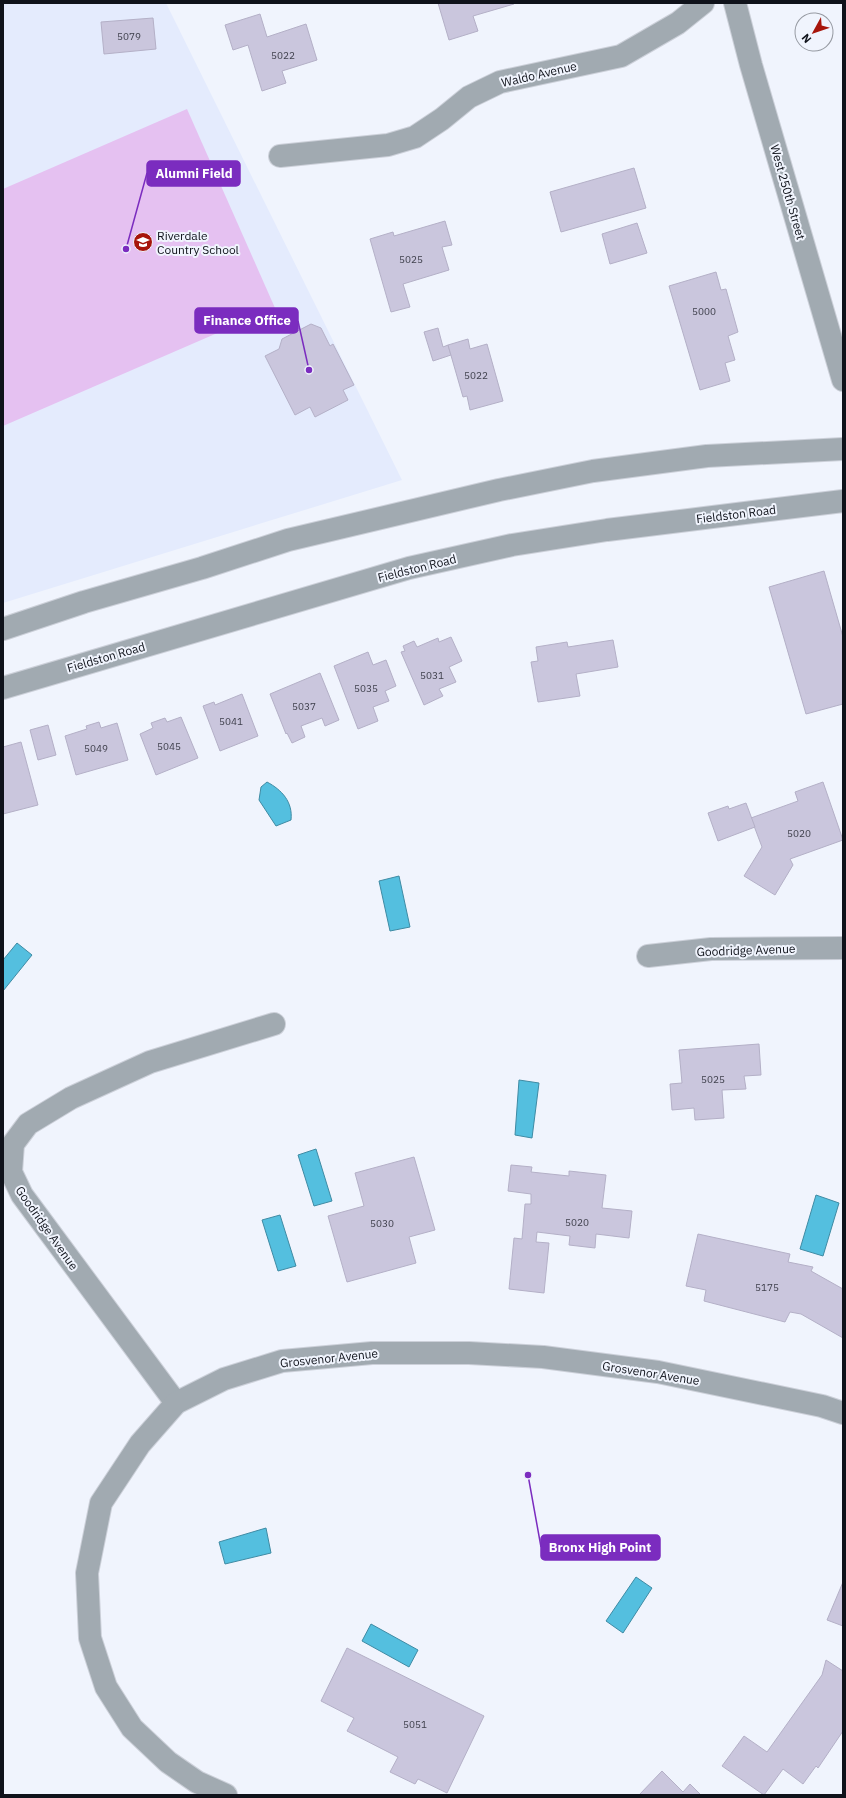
<svg xmlns="http://www.w3.org/2000/svg" width="846" height="1798" font-family="'IBM Plex Sans',sans-serif">
<style>
.built{fill:#e4ebfd}
.green{fill:#e5c1f1}
.water{fill:#54bfdf;stroke:#3f8ba4}
.building{fill:#cac6dd;stroke:#b4b0c7}
.lines{fill:none;stroke-linecap:round;stroke-linejoin:round}
.minor-casing{stroke:#ccd0d9;stroke-width:24}
.minor{stroke:#a1aab1;stroke-width:22}
.labels{text-anchor:middle;dominant-baseline:central;stroke-width:4;stroke-linejoin:round;paint-order:stroke}
.number-label{font-size:10px;fill:#3e3f4b}
.street-label{font-size:12px;fill:#0f121a;stroke:#f0f4fd}
.poi-label{font-size:12px;fill:#0f121a;stroke:#f0f4fd;text-anchor:start}
.leader{fill:none;stroke:#7b2cbf;stroke-width:1.5}
.callout-dot{fill:#7b2cbf;stroke:#f0f4fd;stroke-width:1.5}
.callout{fill:#7b2cbf;stroke:#7b2cbf;stroke-width:1.5}
.callout-label{font-size:13px;text-anchor:middle;font-weight:bold;fill:#fff}
</style>
<rect width="100%" height="100%" fill="#f0f4fd"/>
<path class="built" d="M 3,3 L 166,3 L 402,480 L 3,603 Z"/>
<path class="green" d="M 187,109 L 275,308 L 3,426 L 3,189 Z"/>
<g class="water">
<path d="M 267,782 C 282,790 293,802 291,820 L 276,826 L 259,800 L 261,787 Z"/>
<path d="M 399,876 L 410,927 L 390,931 L 379,881 Z"/>
<path d="M 17,943 L 32,955 L 3,991 L 3,960 Z"/>
<path d="M 519,1080 L 539,1083 L 532,1138 L 515,1135 Z"/>
<path d="M 316,1149 L 332,1201 L 314,1206 L 298,1155 Z"/>
<path d="M 816,1195 L 839,1203 L 823,1256 L 800,1249 Z"/>
<path d="M 280,1215 L 296,1266 L 278,1271 L 262,1220 Z"/>
<path d="M 266,1528 L 271,1553 L 225,1564 L 219,1542 Z"/>
<path d="M 636,1577 L 652,1588 L 623,1633 L 606,1621 Z"/>
<path d="M 371,1624 L 418,1650 L 409,1667 L 362,1641 Z"/>
</g>
<g class="building">
<path d="M 438,3 L 514,3 L 514,4 L 473,16 L 478,31 L 449,40 Z"/>
<path d="M 260,14 L 267,37 L 306,24 L 317,60 L 282,71 L 286,83 L 262,91 L 248,45 L 233,50 L 225,25 Z"/>
<path d="M 153,18 L 156,49 L 104,54 L 101,22 Z"/>
<path d="M 634,168 L 646,208 L 561,232 L 550,192 Z"/>
<path d="M 445,221 L 452,245 L 442,247 L 449,270 L 403,284 L 410,307 L 391,312 L 370,239 L 393,232 L 394,236 Z"/>
<path d="M 637,223 L 647,253 L 610,264 L 602,234 Z"/>
<path d="M 716,272 L 721,290 L 726,289 L 738,332 L 728,336 L 735,360 L 725,363 L 730,381 L 700,390 L 669,286 Z"/>
<path d="M 311,324 L 321,328 L 330,346 L 333,344 L 354,385 L 343,390 L 348,400 L 315,417 L 310,407 L 295,415 L 265,356 L 279,349 L 282,339 Z"/>
<path d="M 438,328 L 443,347 L 448,345 L 451,355 L 433,361 L 424,332 Z"/>
<path d="M 468,339 L 470,349 L 487,344 L 503,401 L 470,410 L 467,396 L 463,397 L 448,345 Z"/>
<path d="M 824,571 L 843,637 L 843,704 L 806,714 L 769,587 Z"/>
<path d="M 451,637 L 462,661 L 449,667 L 456,682 L 439,689 L 443,696 L 424,705 L 401,652 L 405,651 L 403,646 L 414,641 L 417,647 L 438,638 L 439,642 Z"/>
<path d="M 613,640 L 618,667 L 576,674 L 580,696 L 538,702 L 531,662 L 538,661 L 536,647 L 567,642 L 568,647 Z"/>
<path d="M 368,652 L 373,665 L 386,660 L 396,686 L 385,691 L 389,701 L 373,707 L 378,721 L 358,729 L 334,666 Z"/>
<path d="M 320,673 L 339,720 L 325,726 L 322,718 L 301,726 L 305,737 L 292,743 L 287,733 L 286,734 L 270,694 Z"/>
<path d="M 242,694 L 258,736 L 220,751 L 203,706 L 214,702 L 215,705 Z"/>
<path d="M 181,717 L 198,758 L 156,775 L 140,734 L 153,728 L 151,723 L 165,718 L 167,722 Z"/>
<path d="M 99,722 L 101,728 L 117,723 L 128,760 L 76,775 L 65,736 L 87,729 L 86,726 Z"/>
<path d="M 48,725 L 56,755 L 38,760 L 30,730 Z"/>
<path d="M 21,742 L 38,805 L 3,814 L 3,747 Z"/>
<path d="M 823,782 L 843,840 L 790,859 L 793,865 L 775,895 L 744,876 L 762,847 L 751,818 L 798,801 L 795,792 Z"/>
<path d="M 746,803 L 755,827 L 718,841 L 708,813 L 728,806 L 729,809 Z"/>
<path d="M 759,1044 L 761,1075 L 744,1076 L 746,1089 L 722,1090 L 724,1118 L 695,1120 L 694,1108 L 672,1110 L 670,1084 L 682,1083 L 679,1050 Z"/>
<path d="M 414,1157 L 435,1230 L 409,1237 L 416,1263 L 347,1282 L 328,1216 L 364,1206 L 355,1173 Z"/>
<path d="M 511,1165 L 532,1167 L 531,1172 L 569,1176 L 569,1171 L 606,1175 L 602,1208 L 632,1211 L 629,1238 L 596,1234 L 595,1248 L 569,1245 L 570,1236 L 537,1232 L 536,1242 L 549,1243 L 544,1293 L 509,1289 L 514,1238 L 522,1239 L 525,1204 L 531,1204 L 531,1194 L 508,1191 Z"/>
<path d="M 698,1234 L 790,1254 L 788,1262 L 813,1267 L 811,1271 L 843,1289 L 843,1338 L 801,1314 L 790,1312 L 785,1322 L 704,1301 L 706,1290 L 686,1286 Z"/>
<path d="M 843,1582 L 843,1626 L 827,1620 Z"/>
<path d="M 347,1648 L 484,1716 L 447,1793 L 418,1779 L 415,1784 L 390,1772 L 398,1757 L 347,1731 L 354,1718 L 321,1701 Z"/>
<path d="M 826,1660 L 843,1671 L 843,1731 L 818,1768 L 816,1766 L 803,1784 L 783,1769 L 764,1795 L 722,1766 L 744,1736 L 767,1752 L 822,1675 Z"/>
<path d="M 662,1771 L 683,1792 L 690,1784 L 701,1795 L 639,1795 Z"/>
</g>
<g class="lines">
<defs>
<g id="minor">
<path d="M 735,3 L 751,65 L 843,380"/>
<path d="M 280,156 L 388,145 L 415,137 L 442,119 L 469,97 L 500,82 L 621,56 L 678,23 L 703,3"/>
<path d="M 3,629 L 84,602 L 202,568 L 288,540 L 499,490 L 593,471 L 707,456 L 843,449"/>
<path d="M 3,688 L 409,568 L 512,545 L 607,530 L 843,501"/>
<path d="M 648,956 L 711,949 L 843,948"/>
<path d="M 176,1403 L 22,1195 L 11,1172 L 13,1144 L 28,1124 L 71,1098 L 150,1062 L 274,1024"/>
<path d="M 226,1795 L 197,1782 L 168,1762 L 132,1728 L 106,1687 L 90,1638 L 87,1573 L 101,1503 L 140,1444 L 176,1403 L 224,1379 L 282,1361 L 372,1353 L 469,1353 L 543,1357 L 658,1372 L 822,1406 L 843,1413"/>
</g>
</defs>
<use href="#minor" class="minor-casing"/>
<use href="#minor" class="minor"/>
</g>
<defs>
<symbol id="school-disc" viewBox="-11 -11 22 22"><circle r="9.5" fill="#a7150b" stroke="#f0f4fd"/><path d="M0-5L7-2L0 1L-7-2ZM-4 1L0 2.5L4 1V4Q0 6-4 4Z" fill="#fff"/></symbol>
</defs>
<g fill-rule="evenodd">
<use href="#school-disc" x="132" y="231" width="22" height="22"/>
</g>
<g class="labels">
<g class="number-label">
<text x="129" y="36">5079</text>
<text x="283" y="55">5022</text>
<text x="411" y="259">5025</text>
<text x="704" y="311">5000</text>
<text x="476" y="375">5022</text>
<text x="432" y="675">5031</text>
<text x="366" y="688">5035</text>
<text x="304" y="706">5037</text>
<text x="231" y="721">5041</text>
<text x="169" y="746">5045</text>
<text x="96" y="748">5049</text>
<text x="799" y="833">5020</text>
<text x="713" y="1079">5025</text>
<text x="577" y="1222">5020</text>
<text x="382" y="1223">5030</text>
<text x="767" y="1287">5175</text>
<text x="415" y="1724">5051</text>
</g>
<g class="street-label">
<text transform="translate(539 74) rotate(-13)">Waldo Avenue</text>
<text transform="translate(788 192) rotate(74)">West 250th Street</text>
<text transform="translate(736 514) rotate(-7)">Fieldston Road</text>
<text transform="translate(417 568) rotate(-14)">Fieldston Road</text>
<text transform="translate(106 657) rotate(-16)">Fieldston Road</text>
<text transform="translate(746 950) rotate(-2)">Goodridge Avenue</text>
<text transform="translate(47 1228) rotate(55)">Goodridge Avenue</text>
<text transform="translate(329 1358) rotate(-6)">Grosvenor Avenue</text>
<text transform="translate(651 1373) rotate(9)">Grosvenor Avenue</text>
</g>
<g class="poi-label">
<text x="157" y="235">Riverdale<tspan x="157" dy="14">Country School</tspan></text>
</g>
</g>
<path class="leader" d="M126 249L147 173M309 370L298 321M528 1475L541 1547"/>
<g class="callout-dot">
<circle cx="126" cy="249" r="4"/>
<circle cx="309" cy="370" r="4"/>
<circle cx="528" cy="1475" r="4"/>
</g>
<g class="callout">
<rect x="147" y="161" width="93" height="25" rx="4"/>
<rect x="195" y="308" width="103" height="25" rx="4"/>
<rect x="541" y="1535" width="119" height="25" rx="4"/>
</g>
<g class="callout-label">
<text x="194" y="178">Alumni Field</text>
<text x="247" y="325">Finance Office</text>
<text x="600" y="1552">Bronx High Point</text>
</g>
<rect width="846" height="1798" fill="none" stroke="#0f121a" stroke-width="8"/>
<g transform="translate(814 32) rotate(230)"><circle r="19" fill="#f0f4fd" stroke="#969aa2"/>
<path d="M0-3L7 15L0 10L-7 15Z" fill="#a7150b"/>
<text y="-6" font-size="11" font-weight="bold" text-anchor="middle" fill="#0f121a">N</text>
</g>
</svg>
